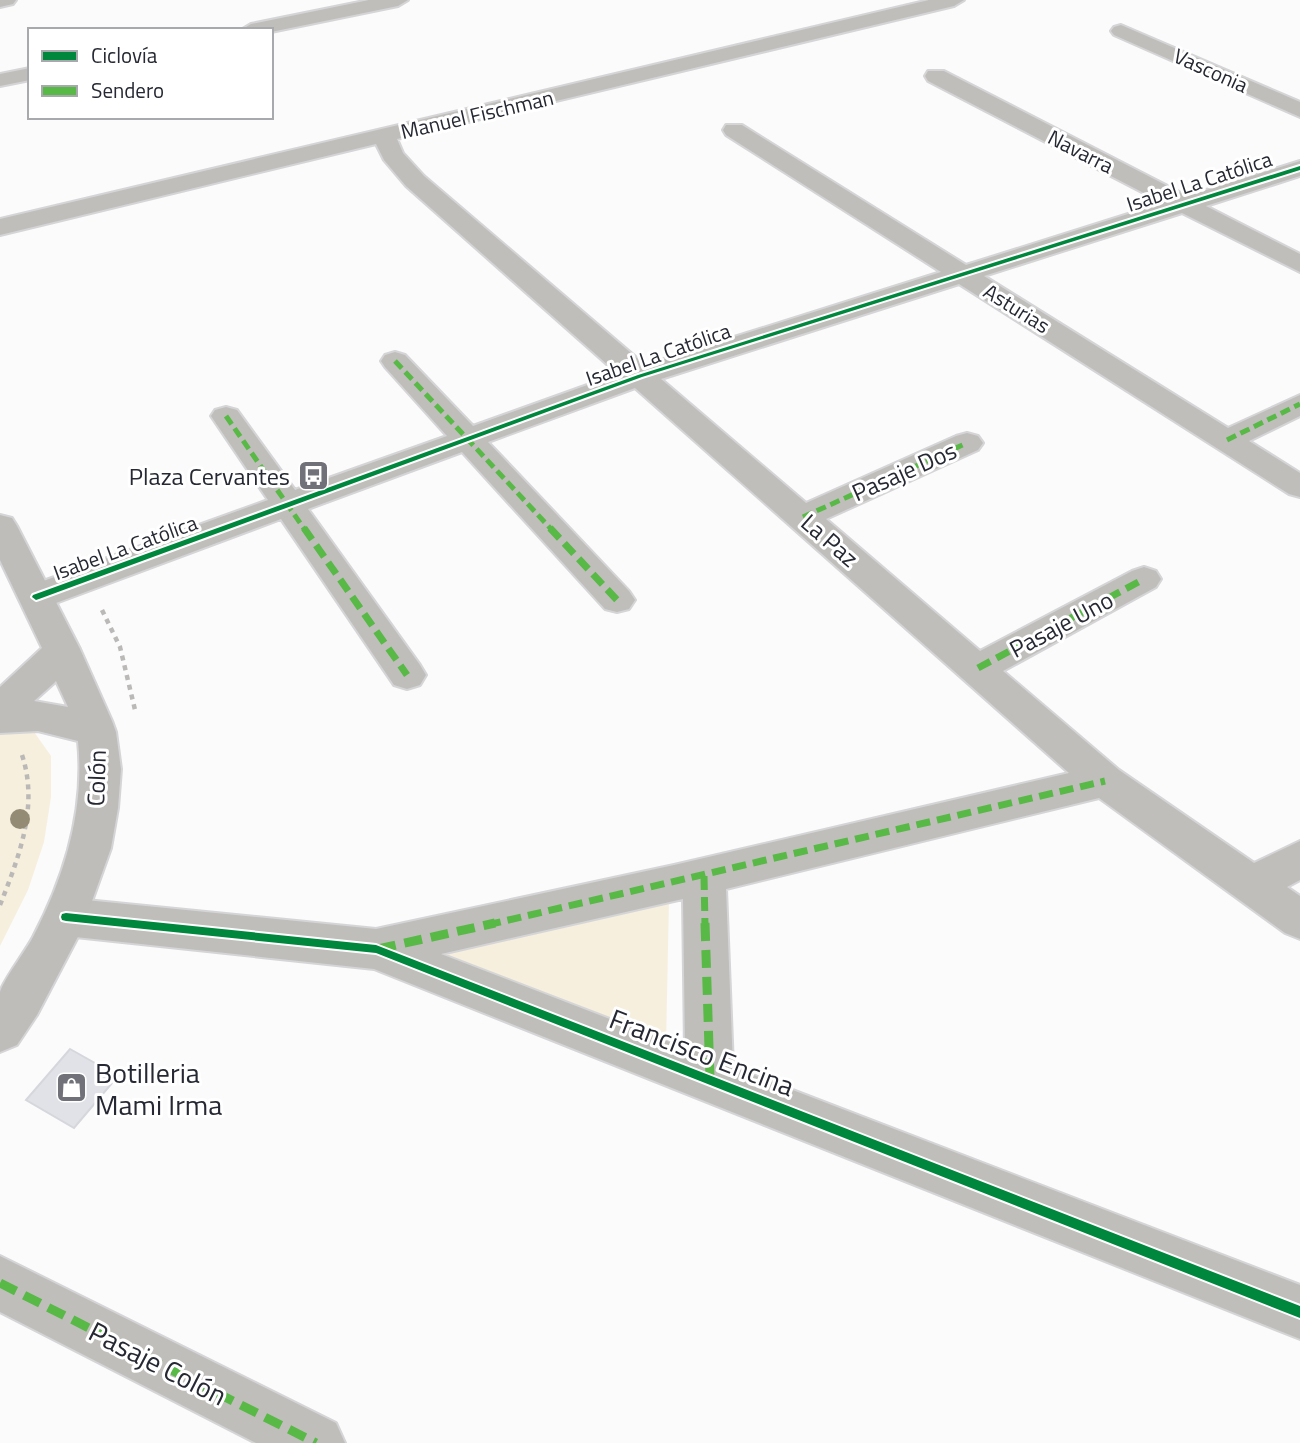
<svg xmlns="http://www.w3.org/2000/svg" width="1300" height="1443" font-family="'Titillium Web',sans-serif">
<style>
.green{fill:#f7efdd}
.building{fill:#e0e2e7;stroke:#d5d7dc;stroke-width:2}
.lines{fill:none;stroke-linecap:round;stroke-linejoin:round}
.street-casing{stroke:#d5d5d7;stroke-width:4}
.secondary-casing{stroke:#d5d5d7;stroke-width:4}
.path{stroke:#bab9b7;stroke-width:4.5;stroke-dasharray:5 5;stroke-linecap:butt}
.street{fill:#bfbeba;fill-rule:evenodd}
.secondary{fill:#bfbdba;fill-rule:evenodd}
.quiet-far2{stroke:#58b947;stroke-width:5;stroke-dasharray:10 5;stroke-linecap:butt}
.quiet-far1{stroke:#58b947;stroke-width:7;stroke-dasharray:14 7;stroke-linecap:butt}
.quiet{stroke:#58b947;stroke-width:9;stroke-dasharray:18 9;stroke-linecap:butt}
.cycleway-casing{stroke:#fff;stroke-width:4}
.cycleway{fill:#00873e;fill-rule:evenodd}
.tree{fill:#948b74}
.labels{text-anchor:middle;dominant-baseline:central;stroke-width:6;stroke-linejoin:round;paint-order:stroke}
.far-street-label{font-size:21px;fill:#262933;stroke:#fff}
.street-label{font-size:24px;fill:#262933;stroke:#fff}
.poi-label{font-size:24px;fill:#262933;stroke:#fff;text-anchor:end}
.near-street-label{font-size:28px;fill:#262933;stroke:#fff}
.near-poi-label{font-size:28px;fill:#262933;stroke:#fff;text-anchor:start}
</style>
<rect width="100%" height="100%" fill="#fbfbfb"/>
<g class="green">
<path d="M 27,722 L 51,756 L 51,797 L 44,842 L 28,890 L 0,946 L 0,732 Z"/>
<path d="M 669,900 L 666,1046 L 429,955 Z"/>
</g>
<path class="building" d="M 70,1049 L 118,1076 L 74,1128 L 26,1100 Z"/>
<g class="lines">
<defs>
<g id="street">
<path d="M 0,0 L 16,0 L 13,4 L 0,7 Z"/>
<path d="M 369,0 L 408,0 L 398,6 L 271,32 L 271,30 L 241,30 L 251,24 Z"/>
<path d="M 929,0 L 964,0 L 954,6 L 397,139 L 403,153 L 424,176 L 645,365 L 941,272 L 726,135 L 723,130 L 726,125 L 742,125 L 966,265 L 1163,203 L 928,81 L 925,76 L 928,71 L 944,71 L 1187,196 L 1300,161 L 1300,176 L 1206,206 L 1300,254 L 1300,272 L 1182,213 L 984,276 L 1228,428 L 1300,395 L 1300,416 L 1249,441 L 1300,473 L 1300,497 L 1289,494 L 959,284 L 661,379 L 806,503 L 956,436 L 967,433 L 978,436 L 983,443 L 978,450 L 826,519 L 980,651 L 1132,571 L 1144,567 L 1156,571 L 1161,579 L 1156,587 L 1003,671 L 1119,770 L 1254,863 L 1300,841 L 1300,880 L 1287,887 L 1300,896 L 1300,939 L 1285,933 L 1099,798 L 726,889 L 733,1067 L 1300,1285 L 1300,1339 L 374,969 L 66,936 L 51,930 L 44,917 L 51,904 L 66,898 L 376,929 L 674,865 L 1069,773 L 635,388 L 488,442 L 629,591 L 635,600 L 629,609 L 617,612 L 605,609 L 462,452 L 308,509 L 420,665 L 426,675 L 420,685 L 407,689 L 394,685 L 281,519 L 48,606 L 36,609 L 24,606 L 18,597 L 24,588 L 268,500 L 211,416 L 215,410 L 226,407 L 237,410 L 295,490 L 447,436 L 385,367 L 381,361 L 385,355 L 395,352 L 405,355 L 473,426 L 618,374 L 406,186 L 384,160 L 376,144 L 0,235 L 0,219 ZM 683,899 L 685,1048 L 441,954 L 674,901 Z"/>
<path d="M 1121,25 L 1300,102 L 1300,117 L 1114,35 L 1111,31 L 1114,27 Z"/>
<path d="M 30,68 L 30,80 L 0,86 L 0,74 Z"/>
<path d="M 0,1256 L 336,1423 L 345,1443 L 256,1443 L 0,1312 Z"/>
</g>
<path id="secondary" d="M 0,515 L 12,518 L 17,526 L 80,649 L 112,721 L 116,732 L 121,769 L 118,808 L 111,848 L 82,929 L 37,1015 L 17,1045 L 0,1052 C 0,1036 0,1007 0,992 C 4,979 25,952 33,937 C 65,876 85,809 78,741 L 38,731 L 0,733 L 0,687 L 42,648 L 0,560 ZM 56,681 L 68,707 L 34,701 L 53,684 Z"/>
</defs>
<use href="#street" class="street-casing"/>
<use href="#secondary" class="secondary-casing"/>
<g class="path">
<path d="M 102,610 L 120,647 L 136,714"/>
<path d="M 0,905 C 19,857 39,806 22,755"/>
</g>
<use href="#street" class="street"/>
<use href="#secondary" class="secondary"/>
<g class="quiet-far2">
<path d="M 395,361 L 552,530"/>
<path d="M 226,416 L 305,530"/>
<path d="M 1227,440 L 1300,404"/>
<path d="M 803,517 L 967,443"/>
</g>
<g class="quiet-far1">
<path d="M 304,528 L 407,675"/>
<path d="M 550,528 L 617,600"/>
<path d="M 978,668 L 1144,579"/>
<path d="M 704,876 L 705,925"/>
<path d="M 487,925 L 1105,781"/>
</g>
<g class="quiet">
<path d="M 705,923 L 710,1079"/>
<path d="M 378,949 L 495,923"/>
<path d="M 0,1283 L 316,1443"/>
</g>
<defs>
<g id="cycleway">
<path d="M 1300,166 L 1300,170 L 642,377 L 39,599 L 36,600 L 32,597 L 33,595 L 638,375 Z"/>
<path d="M 66,913 L 376,945 L 1300,1306 L 1300,1318 L 376,953 L 66,921 L 62,920 L 61,917 L 62,914 Z"/>
</g>
</defs>
<use href="#cycleway" class="cycleway-casing"/>
<use href="#cycleway" class="cycleway"/>
</g>
<circle class="tree" cx="20" cy="819" r="10"/>
<defs>
<symbol id="bus-square" viewBox="-11 -11 22 22"><rect x="-9" y="-9" width="18" height="18" rx="4" fill="#717279" stroke="#fff"/><path d="M-5-6H5V4H4V6H2V4H-2V6H-4V4H-5ZM-3.5-4V0h7V-4ZM-3.5 1.2v1.5H-2V1.2ZM2 1.2v1.5H3.5V1.2Z" fill="#fff"/></symbol>
<symbol id="shop-square" viewBox="-11 -11 22 22"><rect x="-9" y="-9" width="18" height="18" rx="4" fill="#717279" stroke="#fff"/><path d="M-5-2.5h2.3a2.7 3.5 0 0 1 5.4 0H5L5.5 6h-11ZM-1.5-2.5h3a1.5 2.3 0 0 0-3 0Z" fill="#fff"/></symbol>
</defs>
<g fill-rule="evenodd">
<use href="#bus-square" x="296" y="458" width="35" height="35"/>
<use href="#shop-square" x="54" y="1070" width="35" height="35"/>
</g>
<g class="labels">
<g class="far-street-label">
<text transform="translate(1211 70) rotate(24)">Vasconia</text>
<text transform="translate(477 114) rotate(-13)">Manuel Fischman</text>
<text transform="translate(1081 151) rotate(27)">Navarra</text>
<text transform="translate(1199 181) rotate(-18)">Isabel La Católica</text>
<text transform="translate(1017 308) rotate(32)">Asturias</text>
<text transform="translate(658 354) rotate(-19)">Isabel La Católica</text>
<text transform="translate(125 547) rotate(-20)">Isabel La Católica</text>
</g>
<g class="street-label">
<text transform="translate(904 471) rotate(-24)">Pasaje Dos</text>
<text transform="translate(830 540) rotate(41)">La Paz</text>
<text transform="translate(1061 624) rotate(-28)">Pasaje Uno</text>
<text transform="translate(96 778) rotate(-88)">Colón</text>
</g>
<g class="poi-label">
<text x="290" y="476">Plaza Cervantes</text>
</g>
<g class="near-street-label">
<text transform="translate(702 1052) rotate(21)">Francisco Encina</text>
<text transform="translate(158 1363) rotate(27)">Pasaje Colón</text>
</g>
<g class="near-poi-label">
<text x="95" y="1072">Botilleria<tspan x="95" dy="32">Mami Irma</tspan></text>
</g>
</g>
<rect x="28" y="28" width="245" height="91" fill="#ffffff" stroke="#a8a9ad" stroke-width="2"/>
<rect x="42" y="51" width="35" height="10" fill="#00873e" stroke="#a8a9ad" stroke-width="2"/>
<text x="91" y="63" font-size="21" fill="#262933">Ciclovía</text>
<rect x="42" y="86" width="35" height="10" fill="#58b947" stroke="#a8a9ad" stroke-width="2"/>
<text x="91" y="98" font-size="21" fill="#262933">Sendero</text>
</svg>
